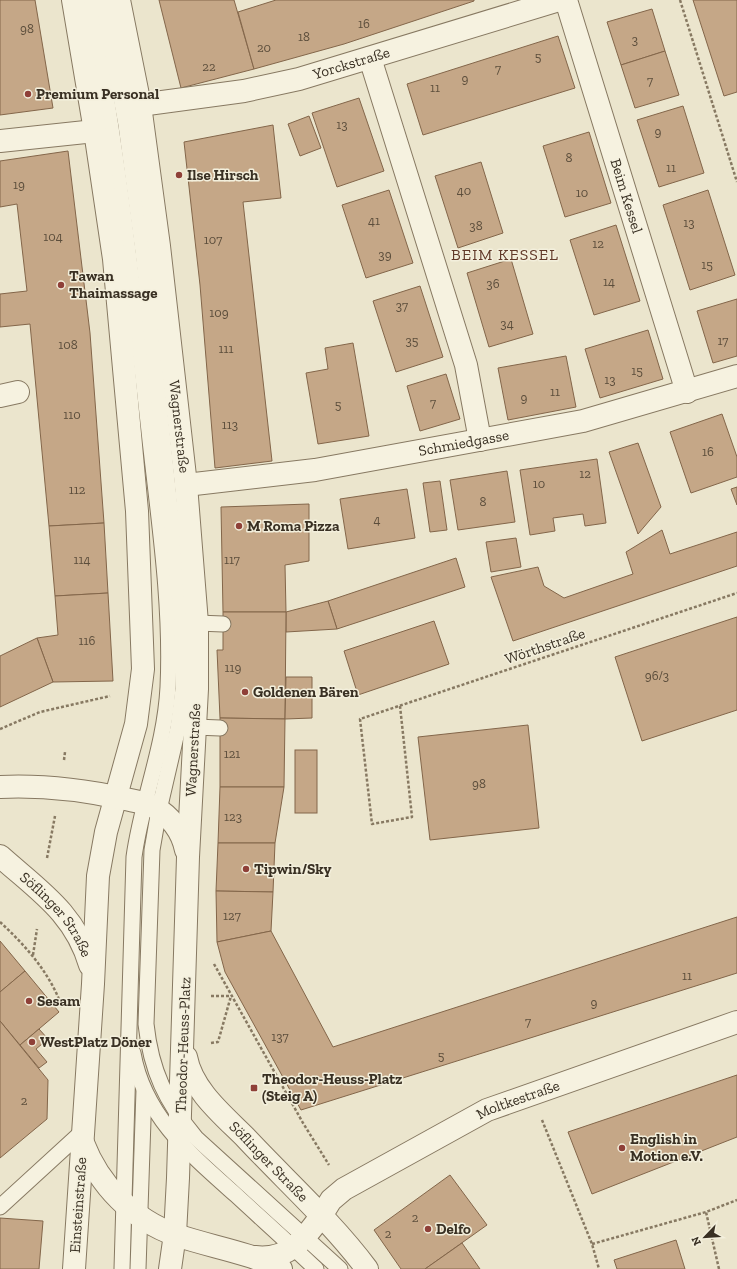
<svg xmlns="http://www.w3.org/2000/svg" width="737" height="1269" font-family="'Zilla Slab',serif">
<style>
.building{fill:#c5a787;stroke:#83664a}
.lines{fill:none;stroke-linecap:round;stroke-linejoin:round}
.service-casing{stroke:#877962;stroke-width:17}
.minor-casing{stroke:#877962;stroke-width:24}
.tertiary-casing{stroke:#877962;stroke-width:24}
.path{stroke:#877962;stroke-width:2.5;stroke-dasharray:3 2;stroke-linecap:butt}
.service{stroke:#f6f2e0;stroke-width:15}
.minor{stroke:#f6f2e0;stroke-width:22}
.tertiary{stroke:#f6f2e0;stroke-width:22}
.poi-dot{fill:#8f4038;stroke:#f3efdc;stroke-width:1.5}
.labels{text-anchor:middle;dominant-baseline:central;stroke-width:3;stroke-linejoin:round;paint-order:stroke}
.number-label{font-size:13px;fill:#5c4e3c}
.street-label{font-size:15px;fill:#393023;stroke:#f3efdc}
.poi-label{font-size:15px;font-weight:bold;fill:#393023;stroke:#f3efdc;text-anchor:start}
.neighbourhood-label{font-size:16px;letter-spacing:1px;fill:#613928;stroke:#f3efdc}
</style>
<rect width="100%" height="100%" fill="#ebe5cd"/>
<g class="building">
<path d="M 0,0 L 35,0 L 53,108 L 0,115 Z"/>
<path d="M 159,0 L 234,0 L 254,69 L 181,88 Z"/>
<path d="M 276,0 L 474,0 L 474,1 L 344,44 L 254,69 L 238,12 Z"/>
<path d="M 693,0 L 737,0 L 737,92 L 724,96 Z"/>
<path d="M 652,9 L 665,51 L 621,65 L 607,22 Z"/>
<path d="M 558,36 L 575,88 L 423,135 L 407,84 Z"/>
<path d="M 665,51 L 679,95 L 635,108 L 621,65 Z"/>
<path d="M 359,98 L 384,171 L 337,187 L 312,113 Z"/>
<path d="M 683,106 L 704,173 L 659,187 L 637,120 Z"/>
<path d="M 309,116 L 321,148 L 300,156 L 288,124 Z"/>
<path d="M 273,125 L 281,198 L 243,202 L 272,461 L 215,468 L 200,285 L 184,142 Z"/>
<path d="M 589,132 L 611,203 L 565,217 L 543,146 Z"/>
<path d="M 68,151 L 90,333 L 104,523 L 49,526 L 30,324 L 0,327 L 0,294 L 27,291 L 17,204 L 0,207 L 0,161 Z"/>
<path d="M 481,162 L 503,233 L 458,248 L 435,176 Z"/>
<path d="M 389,190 L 413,263 L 366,278 L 342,205 Z"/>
<path d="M 708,190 L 735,275 L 690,290 L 663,205 Z"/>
<path d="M 616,225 L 640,301 L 594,315 L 570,240 Z"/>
<path d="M 511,259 L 533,334 L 489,347 L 467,273 Z"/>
<path d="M 420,286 L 443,357 L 396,372 L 373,301 Z"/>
<path d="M 737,299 L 737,356 L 713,363 L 697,311 Z"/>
<path d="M 648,330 L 663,379 L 600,398 L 585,349 Z"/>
<path d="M 353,343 L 369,436 L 318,444 L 306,373 L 328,369 L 325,348 Z"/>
<path d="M 566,356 L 576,407 L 508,420 L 498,368 Z"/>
<path d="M 446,374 L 460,419 L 420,431 L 407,386 Z"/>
<path d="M 722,414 L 737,457 L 737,477 L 691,493 L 670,432 Z"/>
<path d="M 638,443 L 661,507 L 638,534 L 609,452 Z"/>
<path d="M 597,459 L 606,523 L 585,526 L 583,514 L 553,518 L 555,531 L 530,535 L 520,470 Z"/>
<path d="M 507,471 L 515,522 L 458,530 L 450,480 Z"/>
<path d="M 440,481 L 447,530 L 430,532 L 423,483 Z"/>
<path d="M 737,487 L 737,505 L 731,489 Z"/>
<path d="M 407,489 L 415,538 L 348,549 L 340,499 Z"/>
<path d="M 309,504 L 309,561 L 285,565 L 286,612 L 223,612 L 221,507 Z"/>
<path d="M 104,523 L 108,593 L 55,596 L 49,526 Z"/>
<path d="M 662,530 L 670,554 L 737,532 L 737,566 L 513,641 L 491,577 L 538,567 L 544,586 L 564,598 L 633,574 L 626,552 Z"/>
<path d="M 516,538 L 521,567 L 491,572 L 486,542 Z"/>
<path d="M 456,558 L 465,587 L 337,629 L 328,601 Z"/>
<path d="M 108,593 L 113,681 L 53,682 L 37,638 L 58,635 L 55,596 Z"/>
<path d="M 328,601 L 337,629 L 286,632 L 286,612 Z"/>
<path d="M 223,612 L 286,612 L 285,719 L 220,718 L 217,650 L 223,650 Z"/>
<path d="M 737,617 L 737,710 L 642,741 L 615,657 Z"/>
<path d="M 434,621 L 449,664 L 358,695 L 344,651 Z"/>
<path d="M 37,638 L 53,682 L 0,707 L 0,656 Z"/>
<path d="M 286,677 L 312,677 L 312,718 L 285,719 Z"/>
<path d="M 220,718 L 285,719 L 284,787 L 220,787 Z"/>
<path d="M 528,725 L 539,828 L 430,840 L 418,737 Z"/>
<rect x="295" y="750" width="22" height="63"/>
<path d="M 220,787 L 284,787 L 275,843 L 218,843 Z"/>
<path d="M 218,843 L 275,843 L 273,892 L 216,891 Z"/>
<path d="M 216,891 L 273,892 L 271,931 L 217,942 Z"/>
<path d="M 737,917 L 737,973 L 301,1110 L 225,972 L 217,942 L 271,931 L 333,1047 Z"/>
<path d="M 0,941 L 25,971 L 0,992 Z"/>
<path d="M 25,971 L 59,1012 L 20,1045 L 0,1021 L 0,992 Z"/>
<path d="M 0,1021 L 48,1080 L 47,1119 L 0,1158 Z"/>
<path d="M 39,1029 L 48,1039 L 36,1049 L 47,1062 L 39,1068 L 20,1045 Z"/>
<path d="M 737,1075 L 737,1137 L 592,1194 L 568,1132 Z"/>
<path d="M 450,1175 L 487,1225 L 425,1269 L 401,1269 L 374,1230 Z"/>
<path d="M 0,1218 L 43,1221 L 39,1269 L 0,1269 Z"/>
<path d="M 676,1240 L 685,1269 L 617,1269 L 614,1260 Z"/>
<path d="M 462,1243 L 480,1269 L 425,1269 Z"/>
</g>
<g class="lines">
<defs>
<g id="service">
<path d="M 89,0 C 117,143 133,287 149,431 C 158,515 172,602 168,687 C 165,746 142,799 134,857 L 122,1269"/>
<path d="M 103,0 L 126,125 L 143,252 L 182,621 L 183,689 L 178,728 L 159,810 L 152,850 L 146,1024 C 151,1071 166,1102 196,1138 L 340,1269"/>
<path d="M 197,623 L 223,624"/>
<path d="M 195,727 L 220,728"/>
<path d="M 133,1053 C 144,1116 191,1155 236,1195 C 263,1220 290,1244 316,1269"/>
<path d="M 0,1207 L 83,1131"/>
<path d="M 138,1269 L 144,1090"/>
</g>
<g id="minor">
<path id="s1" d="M 566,0 L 687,392"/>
<path d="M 370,58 L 466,365 L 480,440"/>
<path id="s2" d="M 140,105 L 244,91 L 299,79 L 559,0"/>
<path d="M 0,141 L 95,131"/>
<path d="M 0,396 L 18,392"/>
<path id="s3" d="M 186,485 L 315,470 L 583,421 L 737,376"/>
<path id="s4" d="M 321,1216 L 331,1200 L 344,1189 L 487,1110 L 737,1022"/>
</g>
<g id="tertiary">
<path d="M 73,0 L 95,131 L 114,259 L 137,511 L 143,669 L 136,724 L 106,832 L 98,876 L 93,984 L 74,1269"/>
<path id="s5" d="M 119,0 L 140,105 L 159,246 L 186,485 L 197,623 L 197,689 L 188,857 L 178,1178 L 175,1234 L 170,1269"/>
<path d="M 0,787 C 42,785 84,790 125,799 C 134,801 145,802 154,807 C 170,816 182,831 186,850"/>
<path id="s6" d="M 0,856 C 38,890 75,913 90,965"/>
<path id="s7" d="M 186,1057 C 192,1090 223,1115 245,1137 C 286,1181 331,1221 367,1269"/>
<path d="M 83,1143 C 99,1185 133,1220 176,1235 C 211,1247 248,1252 281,1269"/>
<path d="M 255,1257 C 287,1261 304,1240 321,1216"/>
</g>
</defs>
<use href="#service" class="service-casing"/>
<use href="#minor" class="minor-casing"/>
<use href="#tertiary" class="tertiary-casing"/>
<g class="path">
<path d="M 680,0 L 737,182"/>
<path d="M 400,706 L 412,817 L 372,824 L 360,719 L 737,593"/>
<path d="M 0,729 L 40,712 L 110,696"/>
<path d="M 64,760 L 65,752"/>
<path d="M 47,858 L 55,816"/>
<path d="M 0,922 C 26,946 50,973 62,1007"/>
<path d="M 33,955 L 37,929"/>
<path d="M 214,964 L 303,1123 L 329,1165"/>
<path d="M 211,996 L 231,996"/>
<path d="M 211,1043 L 218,1042 L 231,996"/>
<path d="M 542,1120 L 592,1244 L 599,1269"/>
<path d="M 592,1244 L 706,1212"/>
<path d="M 719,1269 L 706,1212 L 737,1200"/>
</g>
<use href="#service" class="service"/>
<use href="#minor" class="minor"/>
<use href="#tertiary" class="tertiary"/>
</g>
<g class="poi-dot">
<circle cx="28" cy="94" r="4"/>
<circle cx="179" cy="175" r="4"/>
<circle cx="61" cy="285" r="4"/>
<circle cx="239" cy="526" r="4"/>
<circle cx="245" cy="692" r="4"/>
<circle cx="246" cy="869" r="4"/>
<circle cx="29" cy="1001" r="4"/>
<circle cx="32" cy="1042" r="4"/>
<rect x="250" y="1084" width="8" height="8" rx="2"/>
<circle cx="622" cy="1148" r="4"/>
<circle cx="428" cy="1229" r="4"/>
</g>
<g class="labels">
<g class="number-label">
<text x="364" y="23">16</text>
<text x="27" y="28">98</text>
<text x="304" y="36">18</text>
<text x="635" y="39">3</text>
<text x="264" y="47">20</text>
<text x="538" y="56">5</text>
<text x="209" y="66">22</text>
<text x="498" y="68">7</text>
<text x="465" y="78">9</text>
<text x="650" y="80">7</text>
<text x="435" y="87">11</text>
<text x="342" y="124">13</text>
<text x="658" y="131">9</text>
<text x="569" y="157">8</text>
<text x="671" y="167">11</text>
<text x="19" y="184">19</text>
<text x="464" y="190">40</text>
<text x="582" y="192">10</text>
<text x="374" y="220">41</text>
<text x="689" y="222">13</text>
<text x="476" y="225">38</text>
<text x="53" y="236">104</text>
<text x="213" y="239">107</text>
<text x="598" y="243">12</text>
<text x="385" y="254">39</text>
<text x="707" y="264">15</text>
<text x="609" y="281">14</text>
<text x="493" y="283">36</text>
<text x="402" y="305">37</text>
<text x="219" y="312">109</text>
<text x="507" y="323">34</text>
<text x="412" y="340">35</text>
<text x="723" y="340">17</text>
<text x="68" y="344">108</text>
<text x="226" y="348">111</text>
<text x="637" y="370">15</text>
<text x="610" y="379">13</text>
<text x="555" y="391">11</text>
<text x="524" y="397">9</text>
<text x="433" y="402">7</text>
<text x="338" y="404">5</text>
<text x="72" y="414">110</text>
<text x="230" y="424">113</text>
<text x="708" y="451">16</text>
<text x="585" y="473">12</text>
<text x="539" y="483">10</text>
<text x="77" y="489">112</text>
<text x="483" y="501">8</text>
<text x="377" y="519">4</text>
<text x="82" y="559">114</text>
<text x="232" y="559">117</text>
<text x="87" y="640">116</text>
<text x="233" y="667">119</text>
<text x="657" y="675">96/3</text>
<text x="232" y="753">121</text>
<text x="479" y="783">98</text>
<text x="233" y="816">123</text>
<text x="232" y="915">127</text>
<text x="687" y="975">11</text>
<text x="594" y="1002">9</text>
<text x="528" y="1021">7</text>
<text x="280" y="1036">137</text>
<text x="441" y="1055">5</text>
<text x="24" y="1100">2</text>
<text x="415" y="1217">2</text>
<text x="388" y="1233">2</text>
</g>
<g class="street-label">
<text stroke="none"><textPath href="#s2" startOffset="216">Yorckstraße</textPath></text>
<text stroke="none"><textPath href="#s1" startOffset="205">Beim Kessel</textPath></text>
<text stroke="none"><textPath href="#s5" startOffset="431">Wagnerstraße</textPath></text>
<text stroke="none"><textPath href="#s3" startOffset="281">Schmiedgasse</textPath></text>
<text transform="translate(545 646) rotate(-19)">Wörthstraße</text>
<text transform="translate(193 750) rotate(-87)">Wagnerstraße</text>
<text stroke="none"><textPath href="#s6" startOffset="82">Söflinger Straße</textPath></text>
<text transform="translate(183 1045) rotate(-88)">Theodor-Heuss-Platz</text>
<text stroke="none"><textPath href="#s4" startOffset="232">Moltkestraße</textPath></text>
<text stroke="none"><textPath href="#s7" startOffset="135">Söflinger Straße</textPath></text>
<text transform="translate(78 1205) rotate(-86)">Einsteinstraße</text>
</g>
<g class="poi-label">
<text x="36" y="94">Premium Personal</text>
<text x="187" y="175">Ilse Hirsch</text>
<text x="69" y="276">Tawan<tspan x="69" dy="17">Thaimassage</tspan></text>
<text x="247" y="526">M Roma Pizza</text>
<text x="253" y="692">Goldenen Bären</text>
<text x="254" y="869">Tipwin/Sky</text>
<text x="37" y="1001">Sesam</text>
<text x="40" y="1042">WestPlatz Döner</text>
<text x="262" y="1079">Theodor-Heuss-Platz<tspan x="262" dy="17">(Steig A)</tspan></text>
<text x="630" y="1139">English in<tspan x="630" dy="17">Motion e.V.</tspan></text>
<text x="436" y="1229">Delfo</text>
</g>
<g class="neighbourhood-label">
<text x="505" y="254">BEIM KESSEL</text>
</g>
</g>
<g transform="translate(705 1237) rotate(245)" stroke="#f3efdc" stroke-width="3" paint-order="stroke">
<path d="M0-3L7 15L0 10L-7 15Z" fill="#393023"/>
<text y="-6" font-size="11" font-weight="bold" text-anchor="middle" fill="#393023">N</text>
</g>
</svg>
